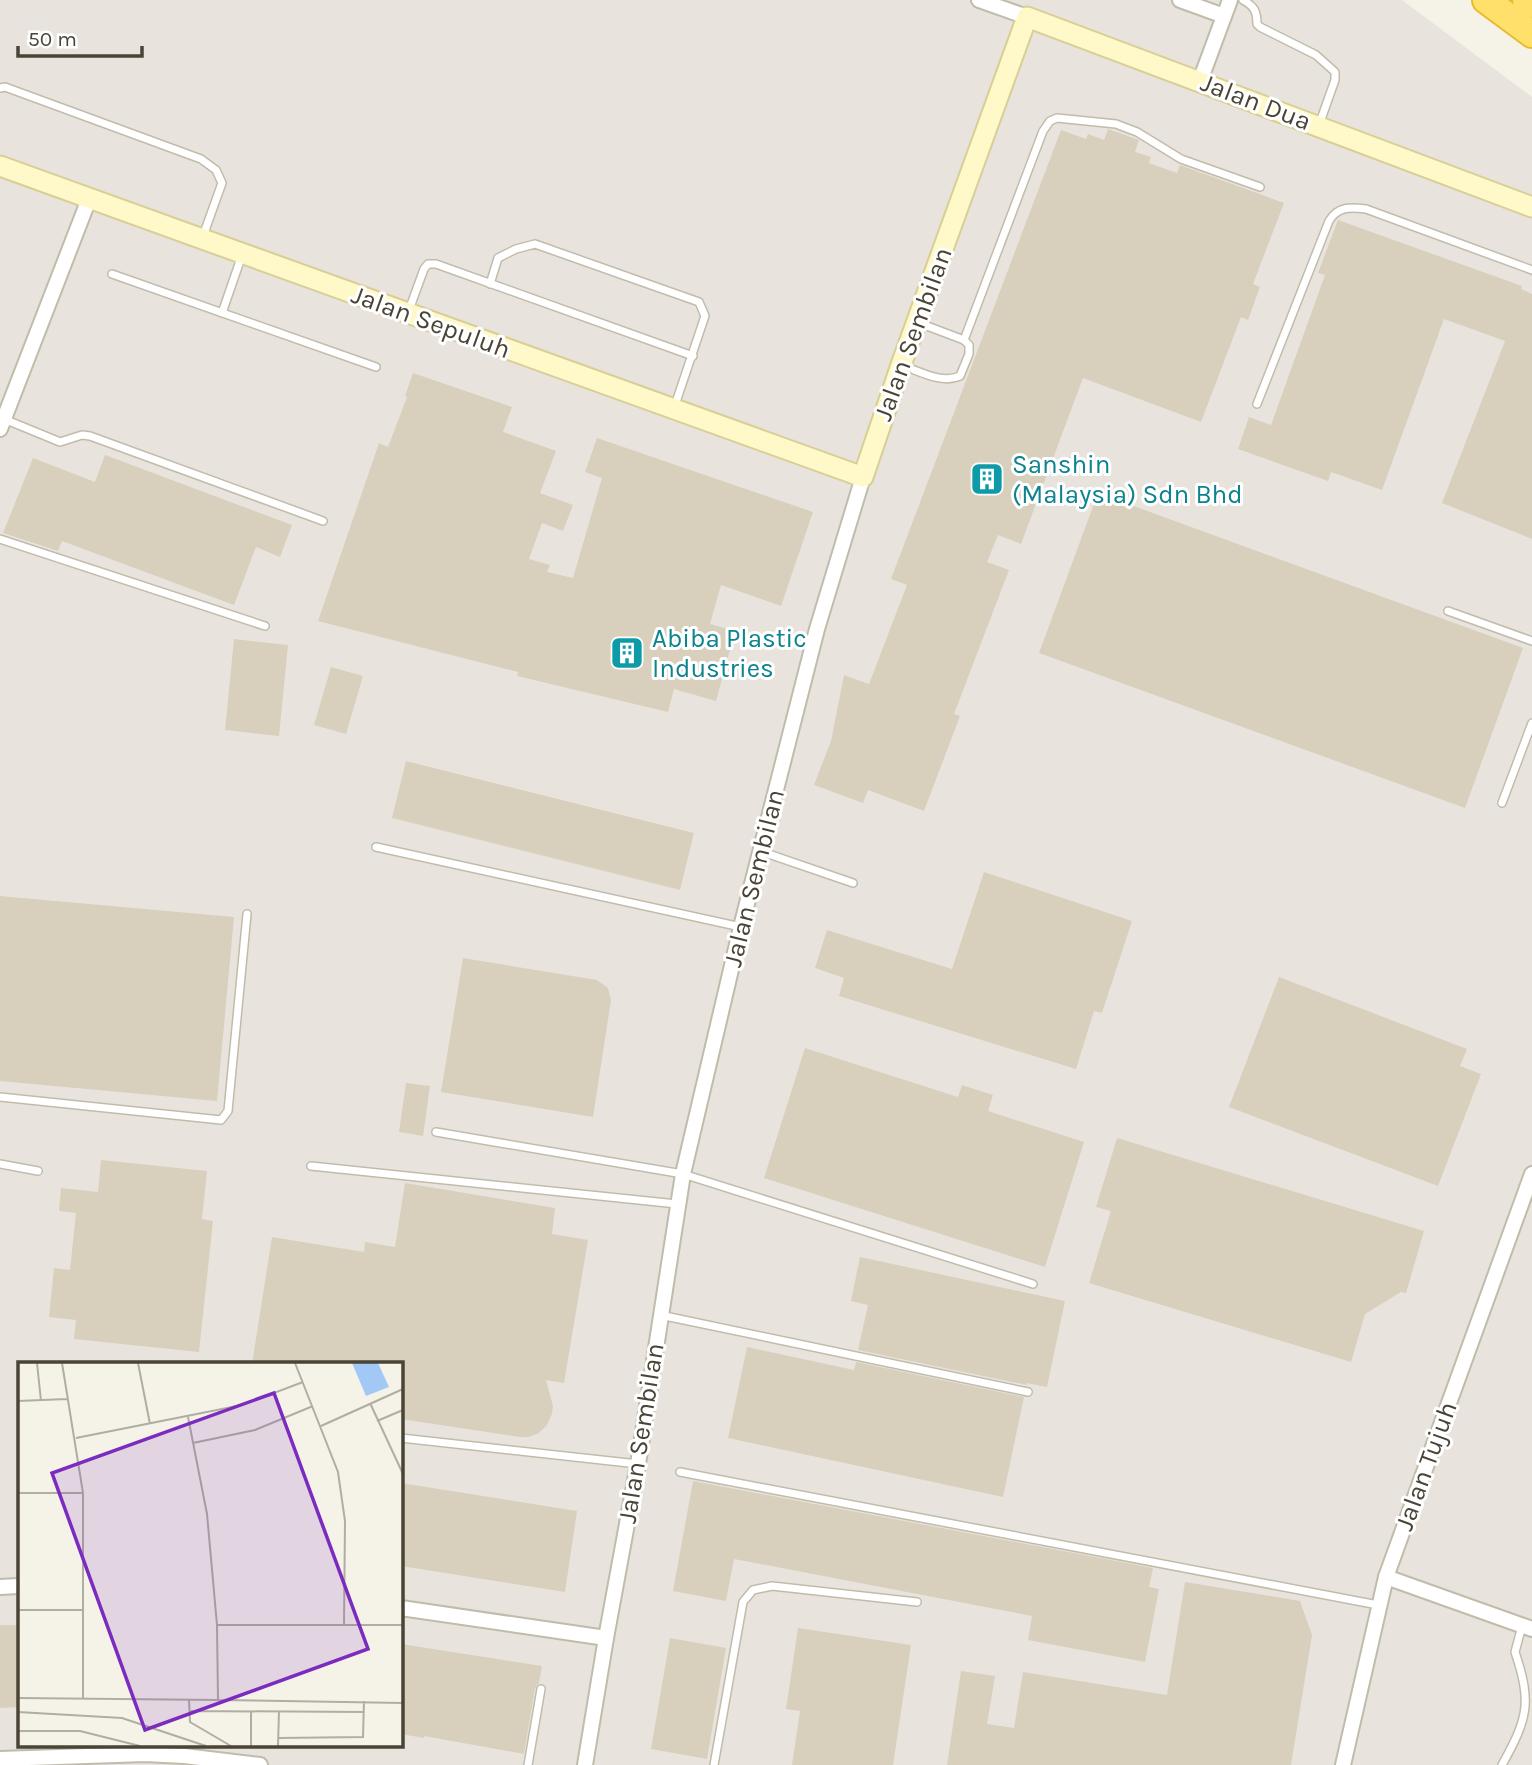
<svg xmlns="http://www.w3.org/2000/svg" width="1532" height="1765" font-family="Karla,sans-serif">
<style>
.industrial{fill:#e8e4dd;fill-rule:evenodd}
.building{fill:#d8d0bd}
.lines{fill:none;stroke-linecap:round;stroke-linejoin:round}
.service-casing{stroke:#c1bcaa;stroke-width:10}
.minor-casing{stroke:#c1bcaa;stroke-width:18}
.secondary-casing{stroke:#d8ce96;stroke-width:23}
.motorway-casing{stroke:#e7bb30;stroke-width:30}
.service{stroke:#fff;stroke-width:7}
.minor{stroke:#fff;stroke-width:14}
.secondary{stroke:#fff9c9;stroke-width:19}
.motorway{stroke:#ffe06a;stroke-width:26}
.labels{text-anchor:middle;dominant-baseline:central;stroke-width:6;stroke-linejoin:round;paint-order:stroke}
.street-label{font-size:26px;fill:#494436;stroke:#fff}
.culture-label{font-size:26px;fill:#0d838f;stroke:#fff;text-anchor:start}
.inset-road{fill:none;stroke:#b0ada1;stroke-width:2}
.view{fill:#7b2cbf;fill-opacity:0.15;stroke:#7b2cbf;stroke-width:3.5}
.inset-edge{fill:none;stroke:#494436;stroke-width:3.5}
</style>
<rect width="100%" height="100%" fill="#f5f3e8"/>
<path class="industrial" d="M 0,0 L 1402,0 L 1532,97 L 1532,1765 L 0,1765 ZM 19,1364 L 401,1364 L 401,1746 L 19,1746 Z"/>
<g class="building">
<path d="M 1108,129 L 1139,140 L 1135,152 L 1151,157 L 1149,163 L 1177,173 L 1180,165 L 1284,203 L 1253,284 L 1260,287 L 1248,320 L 1241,317 L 1201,422 L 1083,378 L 1021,544 L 998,535 L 987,562 L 1009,570 L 954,714 L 960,716 L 924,811 L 868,790 L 863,803 L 814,785 L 831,741 L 844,675 L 869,684 L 907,585 L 891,579 L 1061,130 L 1086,139 L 1088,134 L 1104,140 Z"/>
<path d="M 1338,220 L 1522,286 L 1521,289 L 1532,294 L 1532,539 L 1442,503 L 1505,341 L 1444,319 L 1382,490 L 1331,472 L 1328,481 L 1238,449 L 1249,417 L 1271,425 L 1325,275 L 1318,273 Z"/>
<path d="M 413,373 L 512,407 L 503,432 L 556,451 L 540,493 L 573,505 L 563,531 L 542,523 L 529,559 L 550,565 L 547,572 L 573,578 L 602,478 L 585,472 L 597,438 L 813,512 L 781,606 L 721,585 L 710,624 L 735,631 L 716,701 L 674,689 L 668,712 L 517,676 L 518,672 L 318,621 L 379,443 L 388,447 L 407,397 L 405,396 Z"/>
<path d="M 105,455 L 292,525 L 280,557 L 256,547 L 234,605 L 62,541 L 58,551 L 3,533 L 33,458 L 95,482 Z"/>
<path d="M 1098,493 L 1523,648 L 1465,808 L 1039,653 Z"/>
<path d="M 234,639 L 288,645 L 279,736 L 225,730 Z"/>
<path d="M 331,667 L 363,676 L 346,734 L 314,725 Z"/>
<path d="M 406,761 L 694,833 L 680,890 L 392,818 Z"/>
<path d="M 984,872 L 1132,921 L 1102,1013 L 1094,1011 L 1076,1069 L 839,996 L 844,978 L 815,968 L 827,930 L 952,969 Z"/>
<path d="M 0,896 L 234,917 L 217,1101 L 0,1081 Z"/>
<path d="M 463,958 L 597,980 L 608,988 L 611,1000 L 593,1117 L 441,1092 Z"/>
<path d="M 1279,977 L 1467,1049 L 1460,1066 L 1481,1074 L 1438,1186 L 1229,1107 Z"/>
<path d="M 805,1048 L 958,1097 L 962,1085 L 993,1095 L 988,1111 L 1084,1142 L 1045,1267 L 764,1178 Z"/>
<path d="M 406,1083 L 430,1086 L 423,1136 L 399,1132 Z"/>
<path d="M 1117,1138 L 1424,1231 L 1406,1293 L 1401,1292 L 1365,1314 L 1351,1362 L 1089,1283 L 1111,1211 L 1096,1207 Z"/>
<path d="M 101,1160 L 207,1171 L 202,1219 L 213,1221 L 199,1352 L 74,1339 L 76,1320 L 49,1317 L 54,1268 L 70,1270 L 76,1213 L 59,1211 L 61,1188 L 98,1192 Z"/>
<path d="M 405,1183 L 555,1208 L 552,1234 L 588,1240 L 564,1383 L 546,1380 L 553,1406 L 552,1414 L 547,1425 L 539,1433 L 529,1437 L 520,1437 L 401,1419 L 401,1364 L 252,1364 L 272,1237 L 364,1252 L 365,1242 L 395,1247 Z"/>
<path d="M 860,1257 L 1065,1301 L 1047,1387 L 1027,1383 L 1027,1385 L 858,1350 L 868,1305 L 851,1301 Z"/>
<path d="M 747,1347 L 854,1370 L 856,1362 L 1024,1397 L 1003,1497 L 728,1438 Z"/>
<path d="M 693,1481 L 1153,1568 L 1149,1587 L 1159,1589 L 1145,1662 L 1028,1640 L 1032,1616 L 734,1559 L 726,1601 L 673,1591 Z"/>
<path d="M 401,1483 L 577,1511 L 565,1592 L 401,1566 Z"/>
<path d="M 1185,1582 L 1300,1601 L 1312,1635 L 1291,1765 L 947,1765 L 961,1671 L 995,1676 L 987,1724 L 1014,1728 L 1023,1672 L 1167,1695 Z"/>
<path d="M 0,1625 L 19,1625 L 19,1707 L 0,1708 Z"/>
<path d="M 798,1628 L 911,1645 L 893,1765 L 792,1765 L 800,1711 L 786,1709 Z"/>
<path d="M 670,1638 L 726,1648 L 707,1759 L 651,1749 Z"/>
<path d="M 401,1644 L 542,1666 L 539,1683 L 535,1688 L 524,1754 L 424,1736 L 424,1738 L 401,1734 Z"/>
</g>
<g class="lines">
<defs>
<g id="service">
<path d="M 1243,0 C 1254,6 1257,11 1257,24 L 1260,27 L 1316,55 L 1335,72 L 1335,80 L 1319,125"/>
<path d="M 0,88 L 5,87 L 201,159 L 216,170 L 222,183 L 203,236"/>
<path d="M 112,274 L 376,367"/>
<path d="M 490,284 L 498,258 L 516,249 L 535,244 L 699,302 L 705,316 L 674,408"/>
<path d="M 409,310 L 424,269 L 428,264 L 436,264 L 693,356"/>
<path d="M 222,313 L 242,255"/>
<path d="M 919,323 L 964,340"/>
<path d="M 904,366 C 921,372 942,384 960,376 L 969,354 L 969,345 L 964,340 L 1043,131 L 1050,121 L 1057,118 L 1116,124 L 1137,132 L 1181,159 L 1260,187"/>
<path d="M 1257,404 L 1329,221 C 1338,206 1351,207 1366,209 L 1532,270"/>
<path d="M 4,419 L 60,442 L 82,435 L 90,436 L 323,521"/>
<path d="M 0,539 L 265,626"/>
<path d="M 1448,611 L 1532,641"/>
<path d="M 1502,803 L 1532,723"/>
<path d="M 376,847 L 741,927"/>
<path d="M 760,851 L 853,883"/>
<path d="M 0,1097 L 221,1120 L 228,1111 L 247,914"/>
<path d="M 436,1132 L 683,1174 L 1033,1284"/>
<path d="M 0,1164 L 38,1171"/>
<path d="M 311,1166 L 677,1204"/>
<path d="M 660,1315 L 1028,1392"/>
<path d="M 401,1438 L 638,1464"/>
<path d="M 680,1472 L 1378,1605"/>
<path d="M 528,1765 L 541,1689"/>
<path d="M 714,1765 L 743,1602 L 753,1590 L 772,1586 L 917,1602"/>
<path d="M 1502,1765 C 1528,1718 1532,1703 1515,1652 L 1522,1626"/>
</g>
<g id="minor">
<path d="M 979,0 L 1027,17"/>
<path d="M 1180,0 L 1224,16"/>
<path d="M 1200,81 L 1230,0"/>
<path d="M 0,429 L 89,199"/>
<path d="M 1386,1577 L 1532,1629"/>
<path d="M 0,1587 L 19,1586"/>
<path d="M 401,1608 L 606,1638"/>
<path d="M 0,1759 L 145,1754 L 184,1756 L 260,1765"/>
<path d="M 585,1765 L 606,1638 L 638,1464 L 683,1174 L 741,927 L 817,629 L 863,477"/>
<path d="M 1343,1765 L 1386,1577 L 1532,1174"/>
</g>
<path id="secondary" d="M 0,166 L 863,477 L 901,365 L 1027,17 L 1532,207"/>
<g id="motorway">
<path d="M 1486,0 L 1532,34"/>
<path d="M 1526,0 L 1532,4"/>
</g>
</defs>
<use href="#service" class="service-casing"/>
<use href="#minor" class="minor-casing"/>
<use href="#secondary" class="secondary-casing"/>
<use href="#motorway" class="motorway-casing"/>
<use href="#service" class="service"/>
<use href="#minor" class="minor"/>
<use href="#secondary" class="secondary"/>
<use href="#motorway" class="motorway"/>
</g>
<defs>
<symbol id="building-square" viewBox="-11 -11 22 22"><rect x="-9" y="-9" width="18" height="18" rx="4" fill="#0f9aa8" stroke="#fff"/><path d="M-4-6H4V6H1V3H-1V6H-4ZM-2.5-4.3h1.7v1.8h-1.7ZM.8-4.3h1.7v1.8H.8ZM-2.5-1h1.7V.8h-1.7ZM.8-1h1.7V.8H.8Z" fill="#fff"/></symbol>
</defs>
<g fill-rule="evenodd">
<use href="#building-square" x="968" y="460" width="38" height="38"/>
<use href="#building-square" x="608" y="634" width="38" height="38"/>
</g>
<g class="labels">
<g class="street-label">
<text transform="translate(1256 102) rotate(21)">Jalan Dua</text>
<text transform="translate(431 322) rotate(20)">Jalan Sepuluh</text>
<text transform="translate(913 334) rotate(-70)">Jalan Sembilan</text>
<text transform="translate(754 878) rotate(-76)">Jalan Sembilan</text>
<text transform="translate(641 1433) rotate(-81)">Jalan Sembilan</text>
<text transform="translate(1426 1466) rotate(-70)">Jalan Tujuh</text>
</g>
<g class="culture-label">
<text x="1012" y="464">Sanshin<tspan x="1012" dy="30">(Malaysia) Sdn Bhd</tspan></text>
<text x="652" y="638">Abiba Plastic<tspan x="652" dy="30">Industries</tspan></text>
</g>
</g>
<g transform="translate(18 1362)">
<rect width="385" height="385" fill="#f5f3e8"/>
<path d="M 334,1 L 360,1 L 371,25 L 348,34 Z" fill="#a2c8f5"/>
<path class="inset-road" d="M 19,1 L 23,39M 44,1 L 65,131 L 65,337M 120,1 L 132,62M 277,1 L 320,110 L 327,159 L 326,262M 0,39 L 49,37M 352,41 L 385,112M 170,55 L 189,152 L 199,263M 359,59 L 385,48M 303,64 L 385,27M 58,76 L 224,43 L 285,20M 175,81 L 237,68 L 295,44M 0,131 L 64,131M 0,248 L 64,248M 0,336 L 200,338 L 199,263 L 385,263M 171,338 L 172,360 L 213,384M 200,338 L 385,341M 171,349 L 346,350M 233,349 L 233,384M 0,350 L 104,356 L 188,384M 0,369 L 62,369 L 122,384M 260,376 L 345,375 L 346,339M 260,384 L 261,349"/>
<path class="view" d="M 256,31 L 350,287 L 127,368 L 34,111 Z"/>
<rect width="385" height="385" class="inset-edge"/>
</g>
<path d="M18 46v10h124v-10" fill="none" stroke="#494436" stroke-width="3.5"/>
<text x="28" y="46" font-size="21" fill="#494436" stroke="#ffffff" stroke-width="5" paint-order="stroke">50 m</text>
</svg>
